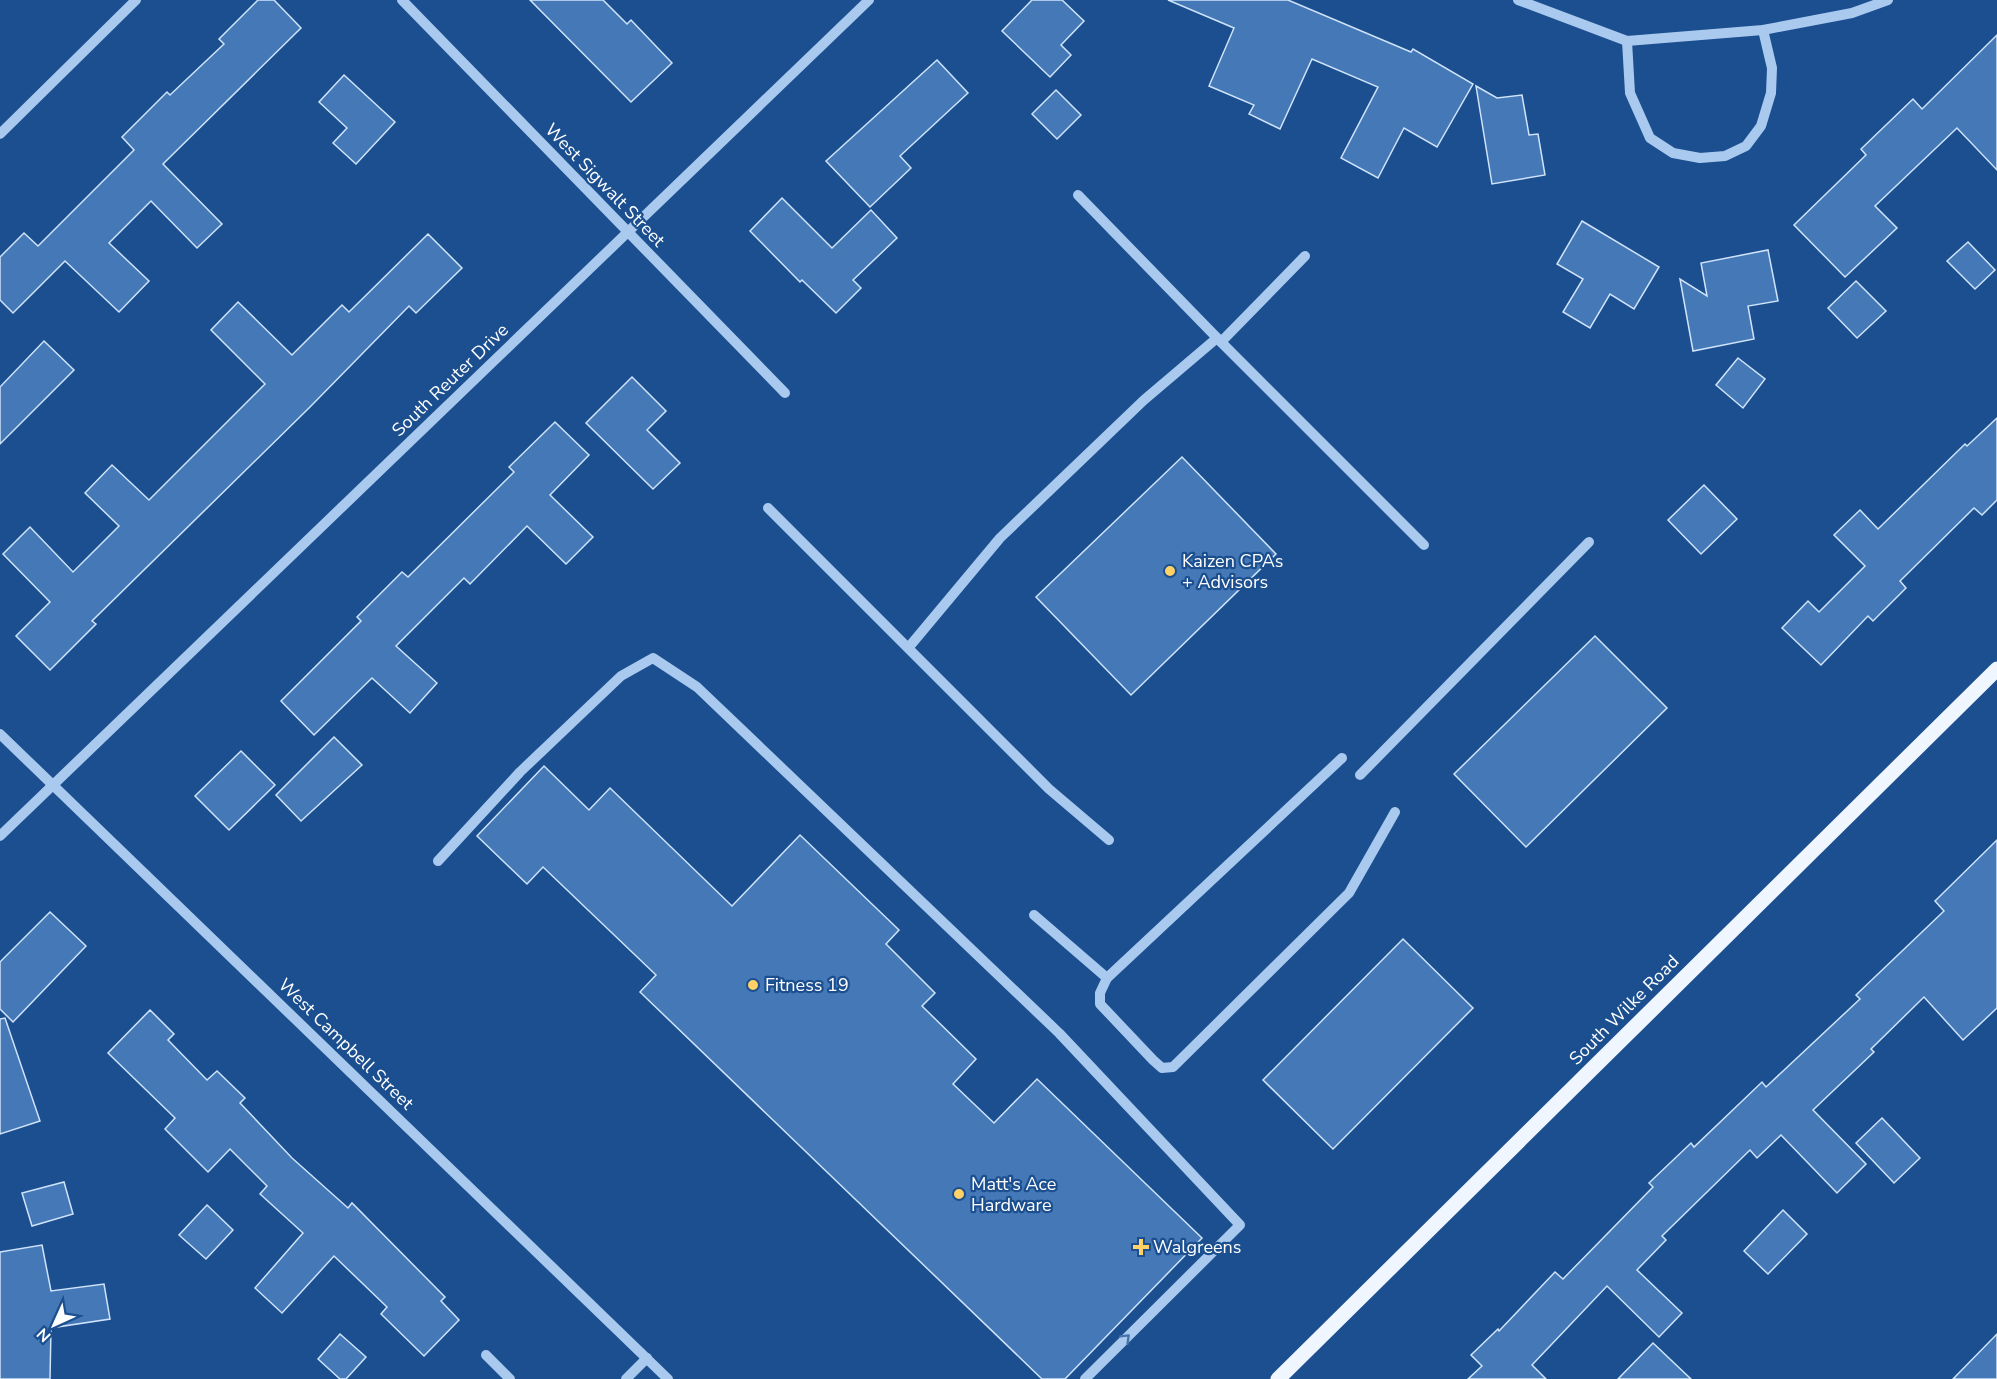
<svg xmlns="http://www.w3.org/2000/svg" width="1997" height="1379" font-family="'Nunito Sans',sans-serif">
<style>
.building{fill:#4478b7;stroke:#cfe3fa;stroke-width:1.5}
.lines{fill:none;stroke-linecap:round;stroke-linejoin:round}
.minor{stroke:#a9c9ee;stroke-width:10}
.major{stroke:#f0f6ff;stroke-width:15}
.oneway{stroke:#4674ac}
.poi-dot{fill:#ffd166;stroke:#1b4f8f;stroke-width:2}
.labels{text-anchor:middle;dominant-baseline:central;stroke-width:4.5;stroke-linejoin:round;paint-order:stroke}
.street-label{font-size:18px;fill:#fff;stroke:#1b4f8f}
.poi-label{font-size:18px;fill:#fff;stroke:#1b4f8f;text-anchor:start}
</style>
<rect width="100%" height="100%" fill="#1b4f8f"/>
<g class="building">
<path d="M 258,0 L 274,0 L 301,28 L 163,164 L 222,224 L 197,248 L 151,201 L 109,243 L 149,281 L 119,312 L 65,261 L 13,313 L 0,300 L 0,257 L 24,233 L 38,246 L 134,150 L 122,137 L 167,92 L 170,95 L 224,44 L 219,39 Z"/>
<path d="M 530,0 L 603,0 L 627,24 L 631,20 L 672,63 L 631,102 Z"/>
<path d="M 1032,0 L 1062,0 L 1084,21 L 1061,45 L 1071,55 L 1050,77 L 1002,31 Z"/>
<path d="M 1168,0 L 1288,0 L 1411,52 L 1413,49 L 1473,84 L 1437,147 L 1404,128 L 1378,178 L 1341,158 L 1378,87 L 1312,59 L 1280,129 L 1249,114 L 1254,105 L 1209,86 L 1234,28 Z"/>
<path d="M 1997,35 L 1997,170 L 1957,128 L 1875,206 L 1897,228 L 1845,277 L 1794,225 L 1866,155 L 1861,149 L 1913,99 L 1922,109 Z"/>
<path d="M 937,60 L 968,93 L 900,156 L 911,168 L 870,207 L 826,161 Z"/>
<path d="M 344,75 L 395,122 L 356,164 L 333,143 L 347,128 L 319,102 Z"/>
<path d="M 1476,86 L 1497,98 L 1522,95 L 1529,135 L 1538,134 L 1545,175 L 1492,184 Z"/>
<path d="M 1056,90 L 1081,115 L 1057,139 L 1032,114 Z"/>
<path d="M 782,198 L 832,248 L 871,210 L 897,238 L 853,280 L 861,288 L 836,313 L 802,280 L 800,282 L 750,231 Z"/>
<path d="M 1582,221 L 1659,267 L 1634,309 L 1610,294 L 1590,328 L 1563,312 L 1583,279 L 1557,264 Z"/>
<path d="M 428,234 L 462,268 L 416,313 L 409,306 L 310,407 L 92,621 L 96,624 L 50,670 L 16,636 L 50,602 L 3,554 L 30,527 L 73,572 L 119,526 L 85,493 L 112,465 L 149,500 L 265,384 L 211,330 L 238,302 L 292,355 L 342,305 L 349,312 Z"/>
<path d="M 1968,242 L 1995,270 L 1975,289 L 1947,261 Z"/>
<path d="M 1768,250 L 1778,301 L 1748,306 L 1754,339 L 1693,351 L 1680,279 L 1707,296 L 1701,263 Z"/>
<path d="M 1856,281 L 1886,311 L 1857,338 L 1828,308 Z"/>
<path d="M 44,341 L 74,370 L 0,444 L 0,387 Z"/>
<path d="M 1738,358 L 1765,379 L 1743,408 L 1716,385 Z"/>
<path d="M 632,377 L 666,411 L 647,430 L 680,463 L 653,489 L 586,423 Z"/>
<path d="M 1997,418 L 1997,500 L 1982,515 L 1974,508 L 1900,581 L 1906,588 L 1873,621 L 1868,616 L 1821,665 L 1782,628 L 1808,601 L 1819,612 L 1865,566 L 1834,535 L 1860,510 L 1878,529 L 1965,444 L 1967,446 Z"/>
<path d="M 555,422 L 589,455 L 550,495 L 593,537 L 566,564 L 527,526 L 470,584 L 464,578 L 396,646 L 437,683 L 410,713 L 372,678 L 314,735 L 281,701 L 361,621 L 357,617 L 402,572 L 408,577 L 514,472 L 509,467 Z"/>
<path d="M 1182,457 L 1276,554 L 1131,695 L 1036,597 Z"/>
<path d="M 1704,485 L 1737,519 L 1701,554 L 1668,520 Z"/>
<path d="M 1595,636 L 1667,708 L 1526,847 L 1454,774 Z"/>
<path d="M 334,737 L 362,765 L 301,821 L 276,795 Z"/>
<path d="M 241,751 L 275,785 L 229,830 L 195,796 Z"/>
<path d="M 544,766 L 589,810 L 610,788 L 732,906 L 800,835 L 899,930 L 886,944 L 935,993 L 922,1006 L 976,1059 L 953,1084 L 994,1123 L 1037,1079 L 1202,1238 L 1065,1379 L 1042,1379 L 640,992 L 656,975 L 543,867 L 527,884 L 477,836 Z"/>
<path d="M 1997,840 L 1997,1008 L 1963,1040 L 1924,997 L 1871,1049 L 1874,1052 L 1813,1110 L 1866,1164 L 1837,1193 L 1781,1135 L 1757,1158 L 1750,1150 L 1662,1236 L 1666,1240 L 1637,1270 L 1682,1313 L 1659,1337 L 1607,1286 L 1532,1365 L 1546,1379 L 1468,1379 L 1482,1366 L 1471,1355 L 1498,1329 L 1499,1331 L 1555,1272 L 1563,1279 L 1653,1187 L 1649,1183 L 1691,1143 L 1694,1147 L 1762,1082 L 1766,1087 L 1860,999 L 1856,995 L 1944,911 L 1935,901 Z"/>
<path d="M 50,912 L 86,946 L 13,1022 L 0,1009 L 0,962 Z"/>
<path d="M 1403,939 L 1473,1008 L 1333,1149 L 1263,1080 Z"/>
<path d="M 150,1010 L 174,1034 L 168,1040 L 207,1080 L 217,1071 L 245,1098 L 240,1103 L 292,1158 L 348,1208 L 352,1203 L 445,1297 L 441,1301 L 459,1320 L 424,1356 L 381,1314 L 387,1307 L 334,1256 L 282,1313 L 255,1288 L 303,1233 L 260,1194 L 267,1186 L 230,1149 L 208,1172 L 165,1129 L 175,1118 L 108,1053 Z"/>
<path d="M 5,1018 L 40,1121 L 0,1134 L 0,1019 Z"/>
<path d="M 1882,1118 L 1920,1158 L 1894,1183 L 1856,1143 Z"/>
<path d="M 64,1182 L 73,1214 L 32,1226 L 22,1193 Z"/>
<path d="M 207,1205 L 233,1230 L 206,1259 L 179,1235 Z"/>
<path d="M 1783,1210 L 1807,1234 L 1768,1274 L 1744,1251 Z"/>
<path d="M 42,1245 L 51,1291 L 104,1284 L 110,1319 L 51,1328 L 50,1379 L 0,1379 L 0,1252 Z"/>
<path d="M 340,1334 L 366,1357 L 346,1379 L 340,1379 L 318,1359 Z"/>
<path d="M 1997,1334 L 1997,1379 L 1953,1379 Z"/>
<path d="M 1653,1343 L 1691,1379 L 1618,1379 Z"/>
</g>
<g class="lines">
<g class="minor">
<path d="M 402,0 L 785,393"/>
<path d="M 1518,0 L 1627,41 L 1763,30 L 1852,13 L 1888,0"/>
<path d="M 1627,41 L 1630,93 L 1650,138 L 1673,153 L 1700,158 L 1725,156 L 1746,146 L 1761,126 L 1771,93 L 1772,68 L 1763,30"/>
<path d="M 0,134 L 136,0"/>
<path d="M 1078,195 L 1221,342 L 1424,545"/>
<path d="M 1221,342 L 1305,256"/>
<path d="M 768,508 L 1049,789 L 1109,840"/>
<path d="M 909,647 L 1000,538 L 1144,400 L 1217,338"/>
<path d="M 0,734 L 668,1379"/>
<path d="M 1342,758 L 1107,978 L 1100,993 L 1100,1004 L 1153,1060 L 1162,1068 L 1173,1067 L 1349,893 L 1395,812"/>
<path d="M 1360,775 L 1589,542"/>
<path d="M 0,836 L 869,0"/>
<path d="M 438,861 L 520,772 L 621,676 L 653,658 L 697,687 L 1059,1033 L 1240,1225 L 1085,1379"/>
<path d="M 1034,915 L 1107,978"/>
<path d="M 486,1355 L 510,1379"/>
<path d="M 626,1379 L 647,1358"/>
</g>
<path class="major" d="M 1278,1379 L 1997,669"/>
</g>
<defs><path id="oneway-chevron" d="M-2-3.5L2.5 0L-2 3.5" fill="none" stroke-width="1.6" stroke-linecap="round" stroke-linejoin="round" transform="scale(1.5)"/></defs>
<use class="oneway" href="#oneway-chevron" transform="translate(1126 1338) rotate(-45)"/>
<g class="poi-dot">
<circle cx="1170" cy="571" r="6"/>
<circle cx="753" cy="985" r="6"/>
<circle cx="959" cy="1194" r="6"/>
<path d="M1138 1238h6v6h6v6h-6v6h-6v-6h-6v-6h6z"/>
</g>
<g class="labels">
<g class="street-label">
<text transform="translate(605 185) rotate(46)">West Sigwalt Street</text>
<text transform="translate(450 380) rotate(-44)">South Reuter Drive</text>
<text transform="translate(1624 1010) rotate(-45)">South Wilke Road</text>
<text transform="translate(346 1044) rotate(44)">West Campbell Street</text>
</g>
<g class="poi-label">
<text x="1182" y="561">Kaizen CPAs<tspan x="1182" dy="21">+ Advisors</tspan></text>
<text x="765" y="985">Fitness 19</text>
<text x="971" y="1184">Matt's Ace<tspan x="971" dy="21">Hardware</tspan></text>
<text x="1153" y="1247">Walgreens</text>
</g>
</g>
<g transform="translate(54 1325) rotate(225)" stroke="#1b4f8f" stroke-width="4.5" paint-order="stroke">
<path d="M0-4.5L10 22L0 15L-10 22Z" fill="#ffffff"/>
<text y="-9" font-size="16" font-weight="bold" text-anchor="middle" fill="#ffffff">N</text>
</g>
</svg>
